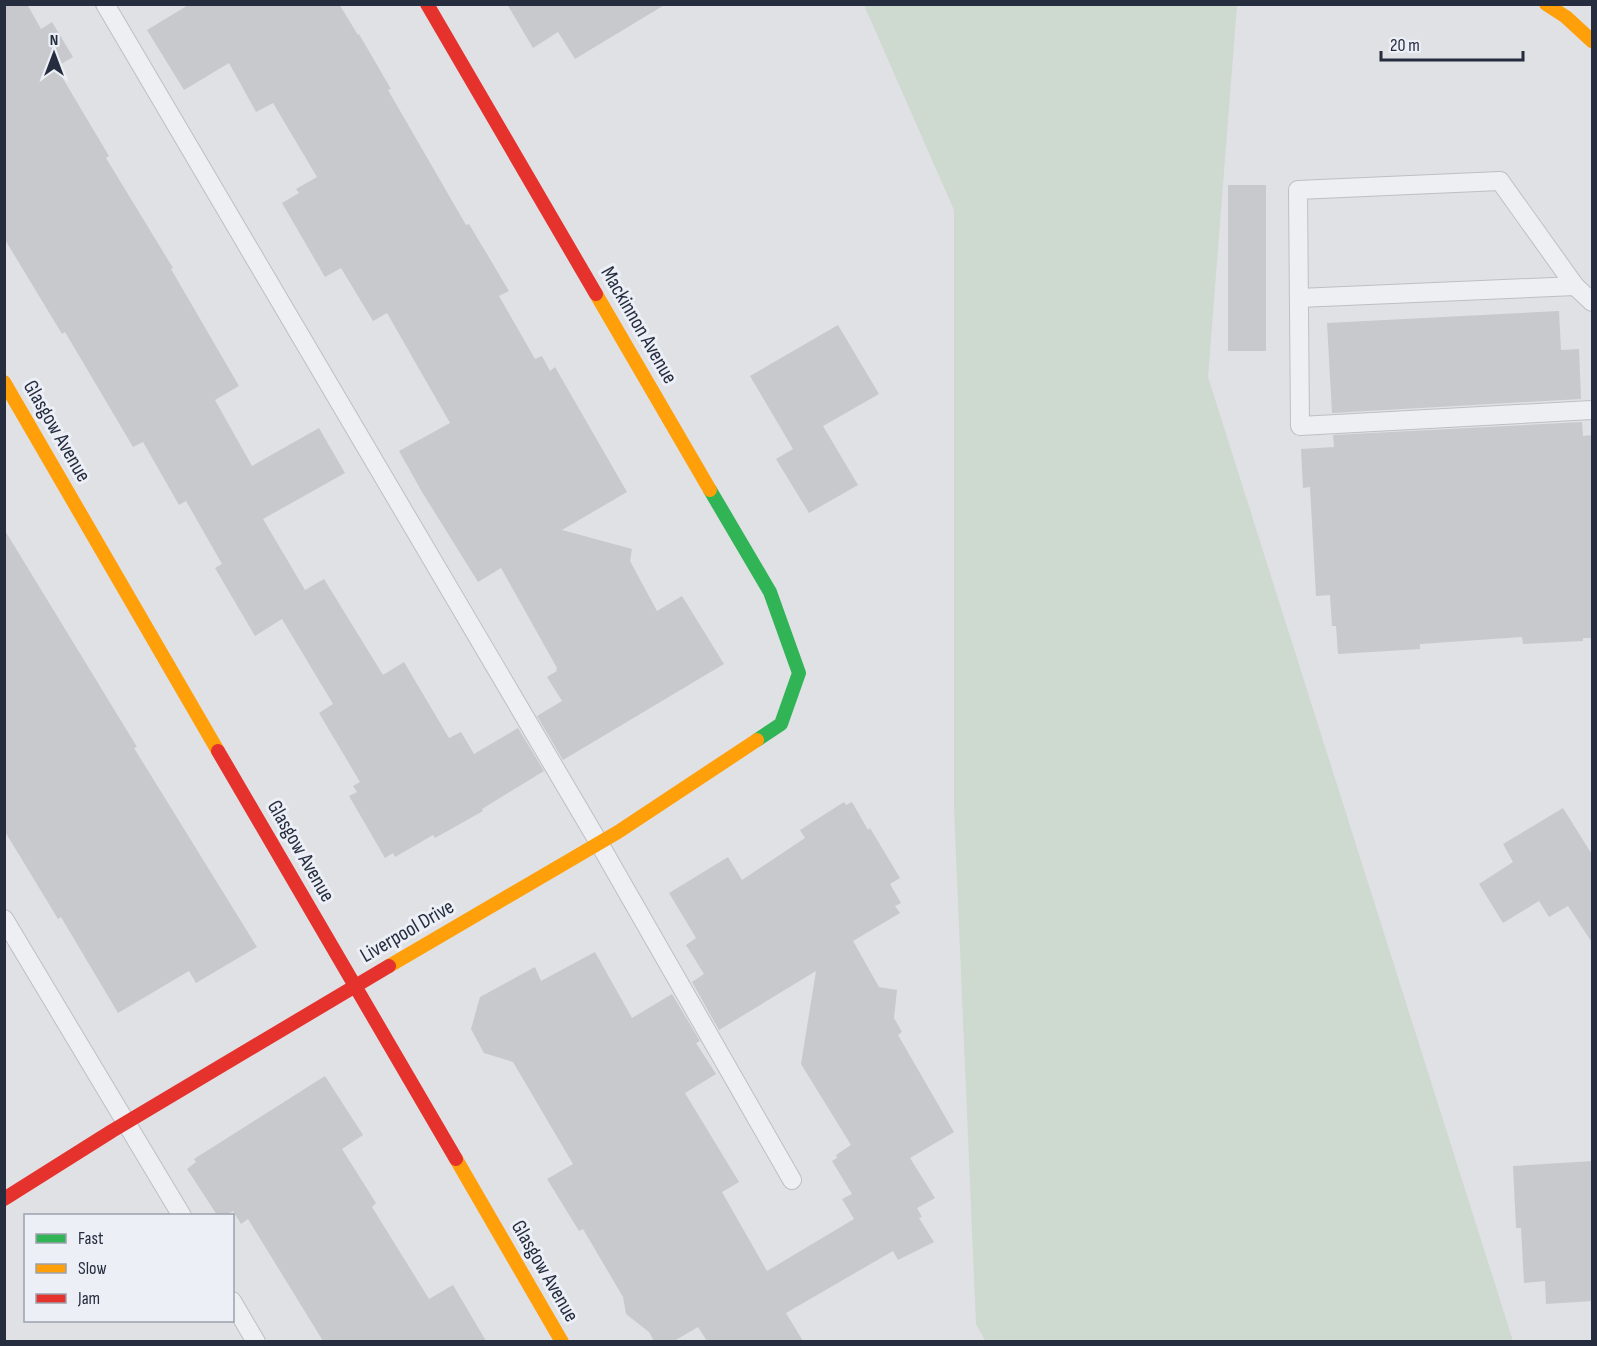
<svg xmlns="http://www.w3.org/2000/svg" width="1597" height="1346" font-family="'Sofia Sans Condensed',sans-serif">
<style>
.green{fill:#ced9cf}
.building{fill:#c7c9cd}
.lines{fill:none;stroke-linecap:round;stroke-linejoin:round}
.lane-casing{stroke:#bdbfc3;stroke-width:20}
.lane{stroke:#eeeff2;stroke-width:18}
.fast{stroke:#30b455;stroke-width:14}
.slow{stroke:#ff9f0a;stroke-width:14}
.jam{stroke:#e5322d;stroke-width:14}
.labels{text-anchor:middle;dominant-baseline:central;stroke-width:6;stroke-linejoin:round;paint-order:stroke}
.street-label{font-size:21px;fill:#252d3f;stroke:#eceff5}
</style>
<rect width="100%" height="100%" fill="#dfe1e5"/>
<path class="green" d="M 864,5 L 1237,5 L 1208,377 L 1513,1341 L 986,1342 L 976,1324 L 954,808 L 954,210 Z"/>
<g class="building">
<path d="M 4,4 L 27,4 L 41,29 L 52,22 L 73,57 L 56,67 L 109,156 L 106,158 L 173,268 L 171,269 L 239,386 L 215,400 L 252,466 L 319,428 L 345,473 L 263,519 L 305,590 L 324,579 L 383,675 L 404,662 L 449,738 L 461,732 L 474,754 L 518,728 L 544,771 L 482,809 L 483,811 L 435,838 L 433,835 L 395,857 L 393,853 L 385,858 L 349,796 L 357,792 L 353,786 L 360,782 L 319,713 L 333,704 L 282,619 L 255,636 L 215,568 L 222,564 L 186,501 L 179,505 L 143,442 L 133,447 L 65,332 L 62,334 L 4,238 Z"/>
<path d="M 190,4 L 339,4 L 358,35 L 359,34 L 391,89 L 388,90 L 466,225 L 469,224 L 509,291 L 499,296 L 535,359 L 542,356 L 550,371 L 555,367 L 627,492 L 562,530 L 632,549 L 630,561 L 657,611 L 682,596 L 724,664 L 563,760 L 537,716 L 562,701 L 547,677 L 557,671 L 556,669 L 557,668 L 501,568 L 478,582 L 422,492 L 399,451 L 450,423 L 387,313 L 373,321 L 341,268 L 325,277 L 282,203 L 299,193 L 296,189 L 317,177 L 273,103 L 256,112 L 229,63 L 184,90 L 147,30 Z"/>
<path d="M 507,4 L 666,4 L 575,59 L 558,32 L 533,48 Z"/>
<rect x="1228" y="185" width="38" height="166"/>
<path d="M 1559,311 L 1561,350 L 1579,349 L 1581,399 L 1332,413 L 1327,323 Z"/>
<path d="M 838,325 L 879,394 L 823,426 L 858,485 L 809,513 L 776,459 L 793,449 L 750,376 Z"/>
<path d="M 1582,422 L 1583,436 L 1593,435 L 1593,638 L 1583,638 L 1583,641 L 1523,644 L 1522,637 L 1420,644 L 1420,649 L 1338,654 L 1336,626 L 1332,626 L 1330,595 L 1316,596 L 1310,487 L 1303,488 L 1301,449 L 1334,447 L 1333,435 Z"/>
<path d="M 4,529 L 137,747 L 134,748 L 257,947 L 196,983 L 189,971 L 118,1013 L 61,917 L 58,919 L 4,830 Z"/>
<path d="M 844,802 L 846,805 L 852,802 L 868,830 L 870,828 L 900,878 L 890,884 L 901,903 L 895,906 L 900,913 L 853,941 L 879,987 L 897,990 L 894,1018 L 902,1032 L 898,1035 L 954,1132 L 910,1158 L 935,1198 L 917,1208 L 922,1217 L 919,1218 L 934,1242 L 898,1260 L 893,1251 L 786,1313 L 803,1341 L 707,1341 L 698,1327 L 674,1341 L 654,1341 L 649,1332 L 626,1314 L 623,1297 L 583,1229 L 579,1231 L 547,1179 L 573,1164 L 513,1062 L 484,1053 L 471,1029 L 480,997 L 535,967 L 541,981 L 595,952 L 632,1018 L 672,994 L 700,1041 L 696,1043 L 716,1074 L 685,1093 L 739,1182 L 722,1192 L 767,1271 L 854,1219 L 842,1199 L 852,1194 L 832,1161 L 837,1158 L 836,1155 L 851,1145 L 801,1064 L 816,971 L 719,1030 L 692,982 L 704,974 L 686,945 L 696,938 L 669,893 L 728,857 L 742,880 L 805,838 L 800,830 Z"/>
<path d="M 1563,808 L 1593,856 L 1593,944 L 1568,906 L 1549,917 L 1539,901 L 1503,923 L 1479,884 L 1513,862 L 1503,844 Z"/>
<path d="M 325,1076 L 363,1135 L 342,1149 L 376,1203 L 372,1207 L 429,1299 L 453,1285 L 486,1341 L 323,1341 L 248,1219 L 241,1224 L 233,1211 L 226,1215 L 217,1215 L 187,1169 L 196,1162 L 194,1159 Z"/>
<path d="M 1593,1161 L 1593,1301 L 1546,1304 L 1545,1281 L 1524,1283 L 1521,1228 L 1516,1228 L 1513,1166 Z"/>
</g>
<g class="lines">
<defs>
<g id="lane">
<path d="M 105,4 L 599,843 L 792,1180"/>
<path d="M 1299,298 L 1575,286"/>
<path d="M 1592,302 L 1575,286 L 1500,181 L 1298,190 L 1300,426 L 1592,410"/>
<path d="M 4,919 L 182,1216"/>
<path d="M 232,1301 L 256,1342"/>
</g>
</defs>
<use href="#lane" class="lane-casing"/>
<use href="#lane" class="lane"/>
<path class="fast" d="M 710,490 L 770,592 L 799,673 L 781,724 L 757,740"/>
<g class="slow">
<path d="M 1546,4 L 1566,17 L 1592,41"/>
<path d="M 596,294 L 710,490"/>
<path d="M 4,382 L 218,751"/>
<path d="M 389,966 L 618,832 L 757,740"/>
<path d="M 456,1159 L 562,1342"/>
</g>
<g class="jam">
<path d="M 427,4 L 596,294"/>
<path d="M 218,751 L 456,1159"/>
<path d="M 4,1199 L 112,1131 L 389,966"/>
</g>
</g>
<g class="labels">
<g class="street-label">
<text transform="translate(639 325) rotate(60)">Mackinnon Avenue</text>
<text transform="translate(57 431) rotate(60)">Glasgow Avenue</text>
<text transform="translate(301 851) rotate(60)">Glasgow Avenue</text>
<text transform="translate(407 931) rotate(-30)">Liverpool Drive</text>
<text transform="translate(545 1271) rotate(60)">Glasgow Avenue</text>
</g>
</g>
<rect width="1597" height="1346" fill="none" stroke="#252d3f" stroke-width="12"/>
<rect x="24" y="1214" width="210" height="108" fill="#eceff5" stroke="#9ca1ac" stroke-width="1.5"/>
<rect x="36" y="1234" width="30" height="9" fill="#30b455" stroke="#9ca1ac" stroke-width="1.5"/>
<text x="78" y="1244" font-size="18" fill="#252d3f">Fast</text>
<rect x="36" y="1264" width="30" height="9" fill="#ff9f0a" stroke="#9ca1ac" stroke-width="1.5"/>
<text x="78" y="1274" font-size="18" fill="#252d3f">Slow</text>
<rect x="36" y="1294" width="30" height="9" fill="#e5322d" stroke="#9ca1ac" stroke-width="1.5"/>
<text x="78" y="1304" font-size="18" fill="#252d3f">Jam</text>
<g transform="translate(54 54)" stroke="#eceff5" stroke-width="4.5" paint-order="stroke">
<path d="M0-4.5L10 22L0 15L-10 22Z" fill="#252d3f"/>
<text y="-9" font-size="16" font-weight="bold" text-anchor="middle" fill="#252d3f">N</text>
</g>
<path d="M1381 51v9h142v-9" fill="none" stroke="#252d3f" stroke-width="3"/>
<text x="1390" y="51" font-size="18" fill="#252d3f" stroke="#eceff5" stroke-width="4.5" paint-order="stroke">20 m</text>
</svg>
